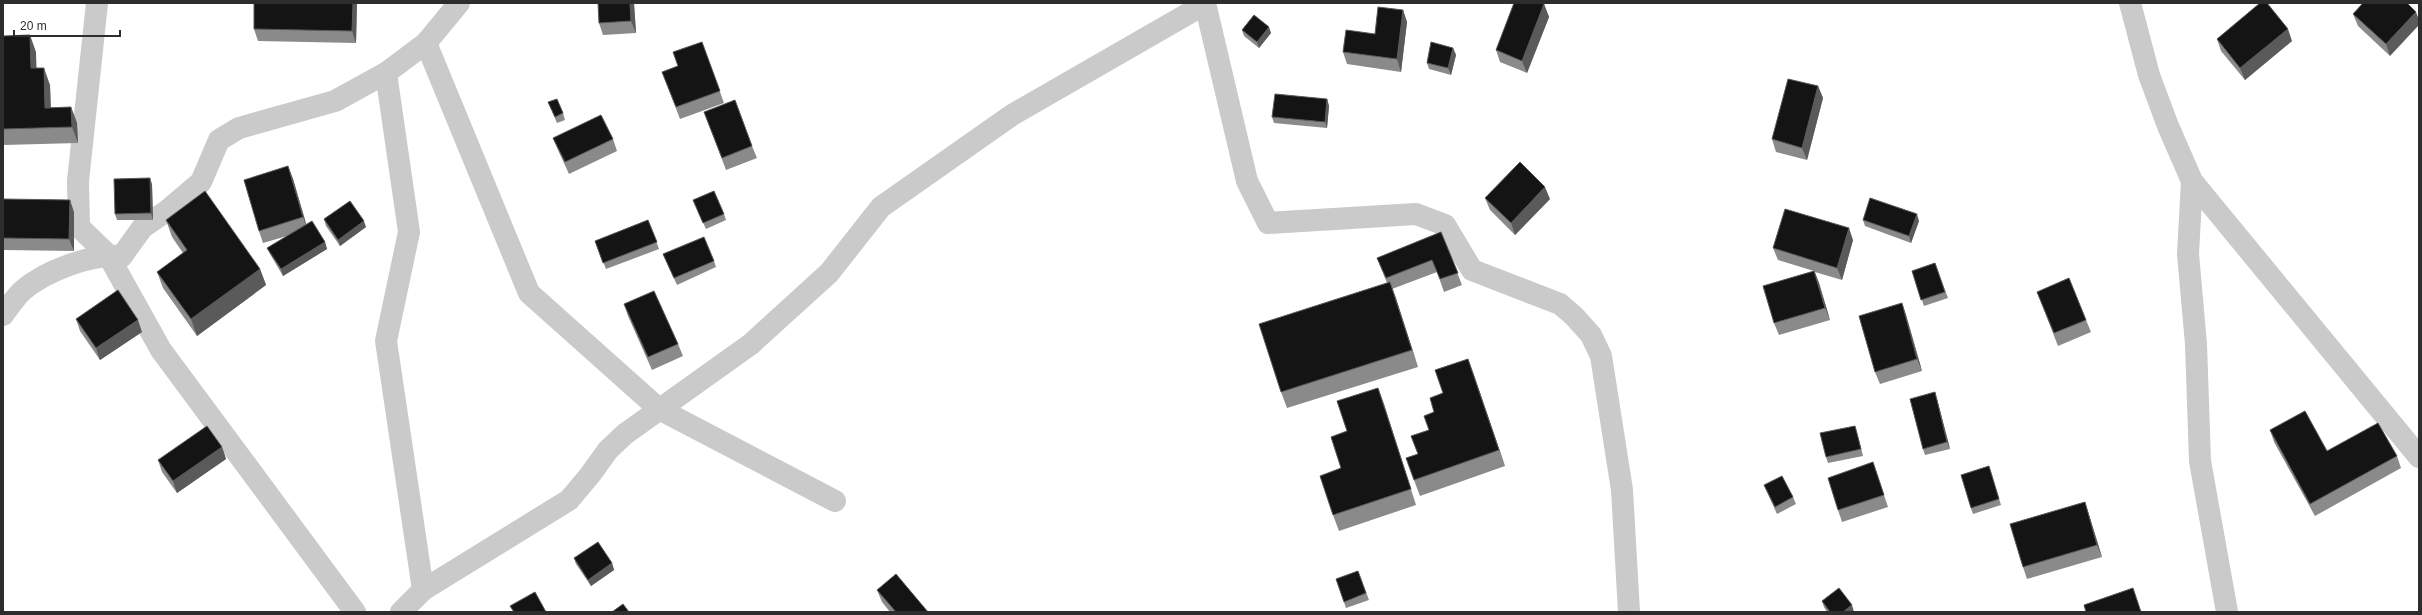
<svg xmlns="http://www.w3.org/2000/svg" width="2422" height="615" font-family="Helvetica,sans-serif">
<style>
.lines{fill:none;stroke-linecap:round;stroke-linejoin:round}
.minor{stroke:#cacaca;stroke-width:22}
.wall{fill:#8a8a8a}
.shaded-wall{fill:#5a5a5a}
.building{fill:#141414;stroke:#5a5a5a}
</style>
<rect width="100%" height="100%" fill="#fff"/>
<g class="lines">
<g class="minor">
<path d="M 97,3 L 78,181 L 79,227 L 108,255 L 161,350 L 355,612"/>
<path d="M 1205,3 L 1247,181 L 1268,223 L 1416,214 L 1445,225 L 1472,270 L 1560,304 L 1574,316 L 1591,335 L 1601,356 L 1622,490 L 1629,612"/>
<path d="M 2130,3 L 2149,75 L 2168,126 L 2192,181 L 2419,457"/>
<path d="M 426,43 L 529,293 L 659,409 L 835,501"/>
<path d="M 386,73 L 409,232 L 386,341 L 423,590"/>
<path d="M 2192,181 L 2188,254 L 2196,344 L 2200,461 L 2227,612"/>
<path d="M 3,315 C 9,307 15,298 22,291 C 45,271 92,253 122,256 L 142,228 L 168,210 L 201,182 L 219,140 L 239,128 L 335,101 L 386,73 L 426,43 L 459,3"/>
<path d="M 401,612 L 423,590 L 569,500 L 590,475 L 608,450 L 625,434 L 751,344 L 829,273 L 881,207 L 1012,115 L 1205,4"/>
</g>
</g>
<g class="wall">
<path d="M 254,3 L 357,3 L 356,43 L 258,41 L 254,29 Z"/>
<path d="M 634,3 L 636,33 L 603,35 L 599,23 Z"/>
<path d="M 2407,3 L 2390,56 L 2358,26 L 2353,14 Z"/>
<path d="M 1544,4 L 1549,17 L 1527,73 L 1500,62 L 1496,50 Z"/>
<path d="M 1403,10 L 1407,22 L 1401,72 L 1347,64 L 1343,52 L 1375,34 Z"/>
<path d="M 1242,30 L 1271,33 L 1259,48 L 1244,36 Z"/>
<path d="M 3,36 L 36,52 L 36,68 L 50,85 L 51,108 L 71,107 L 77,123 L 78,143 L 3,145 Z"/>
<path d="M 2217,39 L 2292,41 L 2245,80 L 2221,51 Z"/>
<path d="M 702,42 L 724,103 L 680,119 L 662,72 L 678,66 Z"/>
<path d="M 1453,48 L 1456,55 L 1451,75 L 1429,69 L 1427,63 Z"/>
<path d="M 1818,86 L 1823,98 L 1807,160 L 1776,152 L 1772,139 Z"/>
<path d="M 1327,99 L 1329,106 L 1327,128 L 1274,123 L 1272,117 Z"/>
<path d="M 548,102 L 563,113 L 565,120 L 557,123 Z"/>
<path d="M 704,112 L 752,146 L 757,158 L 726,170 Z"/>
<path d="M 553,138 L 613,139 L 617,151 L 569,174 L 558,150 Z"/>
<path d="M 288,166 L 293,179 L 306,224 L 325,242 L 327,249 L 283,276 L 270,254 L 267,248 L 287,236 L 263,243 L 259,231 Z"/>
<path d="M 152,184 L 153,220 L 117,220 L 115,214 Z"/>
<path d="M 1485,198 L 1550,199 L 1515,235 L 1490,210 Z"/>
<path d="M 3,199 L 74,212 L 74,251 L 3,250 Z"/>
<path d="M 693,200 L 724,214 L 726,220 L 706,229 Z"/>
<path d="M 324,219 L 366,227 L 340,246 L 326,226 Z"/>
<path d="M 166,220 L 260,269 L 266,285 L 197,336 L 163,288 L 157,272 L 183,253 L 172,237 Z"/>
<path d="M 648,220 L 659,249 L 606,269 L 595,241 Z"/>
<path d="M 1863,220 L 1919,221 L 1911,243 L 1865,226 Z"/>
<path d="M 1441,232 L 1462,285 L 1444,292 L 1437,272 L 1392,289 L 1418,367 L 1287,408 L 1281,392 L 1387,283 L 1377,258 Z"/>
<path d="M 1853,240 L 1842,280 L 1815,272 L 1819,283 L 1830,320 L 1779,335 L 1774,323 L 1814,271 L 1778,260 L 1773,248 Z"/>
<path d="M 663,254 L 714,261 L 716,267 L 677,285 Z"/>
<path d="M 1935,263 L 1948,298 L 1924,306 L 1912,271 Z"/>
<path d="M 2037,292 L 2086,320 L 2091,332 L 2058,346 Z"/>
<path d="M 1902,303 L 1906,315 L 1922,371 L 1880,384 L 1875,372 Z"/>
<path d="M 624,304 L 678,344 L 683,356 L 652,370 L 628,316 Z"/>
<path d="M 76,319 L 142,332 L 100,360 L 80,331 Z"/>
<path d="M 1468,359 L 1505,466 L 1420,496 L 1414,480 L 1418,454 L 1429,430 L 1443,393 Z"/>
<path d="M 1378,388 L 1416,505 L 1339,531 L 1333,515 L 1347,431 Z"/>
<path d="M 1937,399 L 1950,449 L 1925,455 L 1923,449 Z"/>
<path d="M 1855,426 L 1857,432 L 1863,456 L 1828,463 L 1826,457 Z"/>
<path d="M 2270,430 L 2327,451 L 2397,456 L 2401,468 L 2315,516 L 2274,442 Z"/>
<path d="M 222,447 L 226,459 L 177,493 L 162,472 L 158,460 Z"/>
<path d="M 1873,462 L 1888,507 L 1842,522 L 1838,510 Z"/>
<path d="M 1991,473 L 2001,505 L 1973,514 L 1971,508 Z"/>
<path d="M 1764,485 L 1793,497 L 1796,504 L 1777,514 L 1767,492 Z"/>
<path d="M 2085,502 L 2089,515 L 2102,557 L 2027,579 L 2023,567 Z"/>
<path d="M 574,558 L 612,563 L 614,570 L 591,586 L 576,564 Z"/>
<path d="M 1358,571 L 1369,600 L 1346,608 L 1336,579 Z"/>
<path d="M 877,590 L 928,612 L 890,612 L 882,602 Z"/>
<path d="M 1822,601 L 1854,612 L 1827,612 L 1824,607 Z"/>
</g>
<g class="shaded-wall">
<path d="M 353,3 L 357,3 L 356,43 L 352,31 Z"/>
<path d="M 630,3 L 634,3 L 636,33 L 631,21 Z"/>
<path d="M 1544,4 L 1549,17 L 1527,73 L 1522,61 Z"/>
<path d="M 1403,10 L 1407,22 L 1401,72 L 1397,59 Z"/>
<path d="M 2416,12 L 2419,20 L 2419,25 L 2390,56 L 2386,44 Z"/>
<path d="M 1269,27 L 1271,33 L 1259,48 L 1257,42 Z"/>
<path d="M 2288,29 L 2292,41 L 2245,80 L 2240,68 Z"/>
<path d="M 30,35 L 36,52 L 37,85 L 31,68 Z"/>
<path d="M 1453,48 L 1456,55 L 1451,75 L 1448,68 Z"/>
<path d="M 44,68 L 50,85 L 51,124 L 45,108 Z"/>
<path d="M 1818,86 L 1823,98 L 1807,160 L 1802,148 Z"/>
<path d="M 1327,99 L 1329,106 L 1327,128 L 1325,122 Z"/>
<path d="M 71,107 L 77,123 L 78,143 L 72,127 Z"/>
<path d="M 288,166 L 293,179 L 308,230 L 303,217 Z"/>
<path d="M 150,178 L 152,184 L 153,220 L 151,213 Z"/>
<path d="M 1545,187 L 1550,199 L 1515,235 L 1511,223 Z"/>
<path d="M 70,200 L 74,212 L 74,251 L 69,239 Z"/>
<path d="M 1917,214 L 1919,221 L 1911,243 L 1909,236 Z"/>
<path d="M 364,221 L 366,227 L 340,246 L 338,240 Z"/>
<path d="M 1849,228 L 1853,240 L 1842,280 L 1837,268 Z"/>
<path d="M 325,242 L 327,249 L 283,276 L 281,269 Z"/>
<path d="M 260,269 L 266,285 L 197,336 L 191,319 Z"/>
<path d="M 1814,271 L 1819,283 L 1830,320 L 1825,308 Z"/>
<path d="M 1390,282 L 1396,298 L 1418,367 L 1412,350 Z"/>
<path d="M 1902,303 L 1906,315 L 1922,371 L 1917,359 Z"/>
<path d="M 138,320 L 142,332 L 100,360 L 96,348 Z"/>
<path d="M 1468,359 L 1474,375 L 1505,466 L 1499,450 Z"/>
<path d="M 1378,388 L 1384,404 L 1416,505 L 1411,489 Z"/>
<path d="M 1935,392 L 1937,399 L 1950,449 L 1947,442 Z"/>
<path d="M 222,447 L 226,459 L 177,493 L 173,481 Z"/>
<path d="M 2085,502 L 2089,515 L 2102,557 L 2097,545 Z"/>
<path d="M 612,563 L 614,570 L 591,586 L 588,580 Z"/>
<path d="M 1852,605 L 1854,612 L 1843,612 Z"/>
</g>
<g class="building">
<path d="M 254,3 L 353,3 L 352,31 L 254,29 Z"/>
<path d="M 598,3 L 630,3 L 631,21 L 599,23 Z"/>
<path d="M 1514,3 L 1540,3 L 1544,4 L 1522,61 L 1496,50 Z"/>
<path d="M 2260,3 L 2267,3 L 2288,29 L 2240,68 L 2217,39 Z"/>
<path d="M 2363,3 L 2407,3 L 2416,12 L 2386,44 L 2353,14 Z"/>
<path d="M 1378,7 L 1403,10 L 1397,59 L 1343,52 L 1346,30 L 1375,34 Z"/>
<path d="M 1254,15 L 1269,27 L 1257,42 L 1242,30 Z"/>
<path d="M 30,35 L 31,68 L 44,68 L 45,108 L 71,107 L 72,127 L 3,129 L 3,36 Z"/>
<path d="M 702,42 L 720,91 L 676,107 L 662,72 L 678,66 L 673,52 Z"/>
<path d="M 1431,42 L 1453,48 L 1448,68 L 1427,63 Z"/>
<path d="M 1788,79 L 1818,86 L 1802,148 L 1772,139 Z"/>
<path d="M 1275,94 L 1327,99 L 1325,122 L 1272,117 Z"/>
<path d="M 557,99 L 563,113 L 555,117 L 548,102 Z"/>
<path d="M 735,100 L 752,146 L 722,158 L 704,112 Z"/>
<path d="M 601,115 L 613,139 L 565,162 L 553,138 Z"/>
<path d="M 1520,162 L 1545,187 L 1511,223 L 1485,198 Z"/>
<path d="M 288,166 L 303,217 L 259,231 L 244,180 Z"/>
<path d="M 150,178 L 151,213 L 115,214 L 114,179 Z"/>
<path d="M 205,191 L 260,269 L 191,319 L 157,272 L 187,250 L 166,220 Z"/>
<path d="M 714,191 L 724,214 L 703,223 L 693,200 Z"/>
<path d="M 1870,198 L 1917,214 L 1909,236 L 1863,220 Z"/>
<path d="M 3,199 L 70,200 L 69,239 L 3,238 Z"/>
<path d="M 350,201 L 364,221 L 338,240 L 324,219 Z"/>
<path d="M 1785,209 L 1849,228 L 1837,268 L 1773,248 Z"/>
<path d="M 648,220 L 657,242 L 603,263 L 595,241 Z"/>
<path d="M 312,221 L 325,242 L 281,269 L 267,248 Z"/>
<path d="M 1441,232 L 1458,273 L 1440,279 L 1432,260 L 1386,278 L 1377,258 Z"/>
<path d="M 704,237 L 714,261 L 674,278 L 663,254 Z"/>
<path d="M 1935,263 L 1945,292 L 1921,300 L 1912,271 Z"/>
<path d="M 1814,271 L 1825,308 L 1774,323 L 1763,286 Z"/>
<path d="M 2069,278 L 2086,320 L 2054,333 L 2037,292 Z"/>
<path d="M 1390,282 L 1412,350 L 1281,392 L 1259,324 Z"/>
<path d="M 118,290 L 138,320 L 96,348 L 76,319 Z"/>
<path d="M 654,291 L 678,344 L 648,357 L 624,304 Z"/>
<path d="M 1902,303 L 1917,359 L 1875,372 L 1859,316 Z"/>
<path d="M 1468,359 L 1499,450 L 1414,480 L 1406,458 L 1418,454 L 1411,436 L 1429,430 L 1424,416 L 1434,412 L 1430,398 L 1443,393 L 1435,370 Z"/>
<path d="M 1378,388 L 1411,489 L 1333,515 L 1320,476 L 1341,468 L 1331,437 L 1347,431 L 1337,401 Z"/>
<path d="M 1935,392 L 1947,442 L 1923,449 L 1910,399 Z"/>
<path d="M 2305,411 L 2327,451 L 2378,423 L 2397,456 L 2310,504 L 2270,430 Z"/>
<path d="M 207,426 L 222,447 L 173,481 L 158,460 Z"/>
<path d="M 1855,426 L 1861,449 L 1826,457 L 1820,433 Z"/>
<path d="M 1873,462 L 1884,495 L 1838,510 L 1828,478 Z"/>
<path d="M 1989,466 L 1999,499 L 1971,508 L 1961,475 Z"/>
<path d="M 1782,476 L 1793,497 L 1775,507 L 1764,485 Z"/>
<path d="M 2085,502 L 2097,545 L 2023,567 L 2010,524 Z"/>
<path d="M 598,542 L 612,563 L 588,580 L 574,558 Z"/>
<path d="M 1358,571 L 1366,593 L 1344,602 L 1336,579 Z"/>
<path d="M 896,574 L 928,612 L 896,612 L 877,590 Z"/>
<path d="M 1839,588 L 1852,605 L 1843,612 L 1830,612 L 1822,601 Z"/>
<path d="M 2133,588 L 2141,612 L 2086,612 L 2084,605 Z"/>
<path d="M 535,592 L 546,612 L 514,612 L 510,606 Z"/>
<path d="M 623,604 L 629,612 L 612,612 Z"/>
</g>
<rect width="2422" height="615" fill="none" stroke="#2d2d2d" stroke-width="8"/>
<path d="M14 30v6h106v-6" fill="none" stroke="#2d2d2d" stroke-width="2"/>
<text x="20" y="30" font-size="12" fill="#2d2d2d" stroke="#ffffff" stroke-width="3" paint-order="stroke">20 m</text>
</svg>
